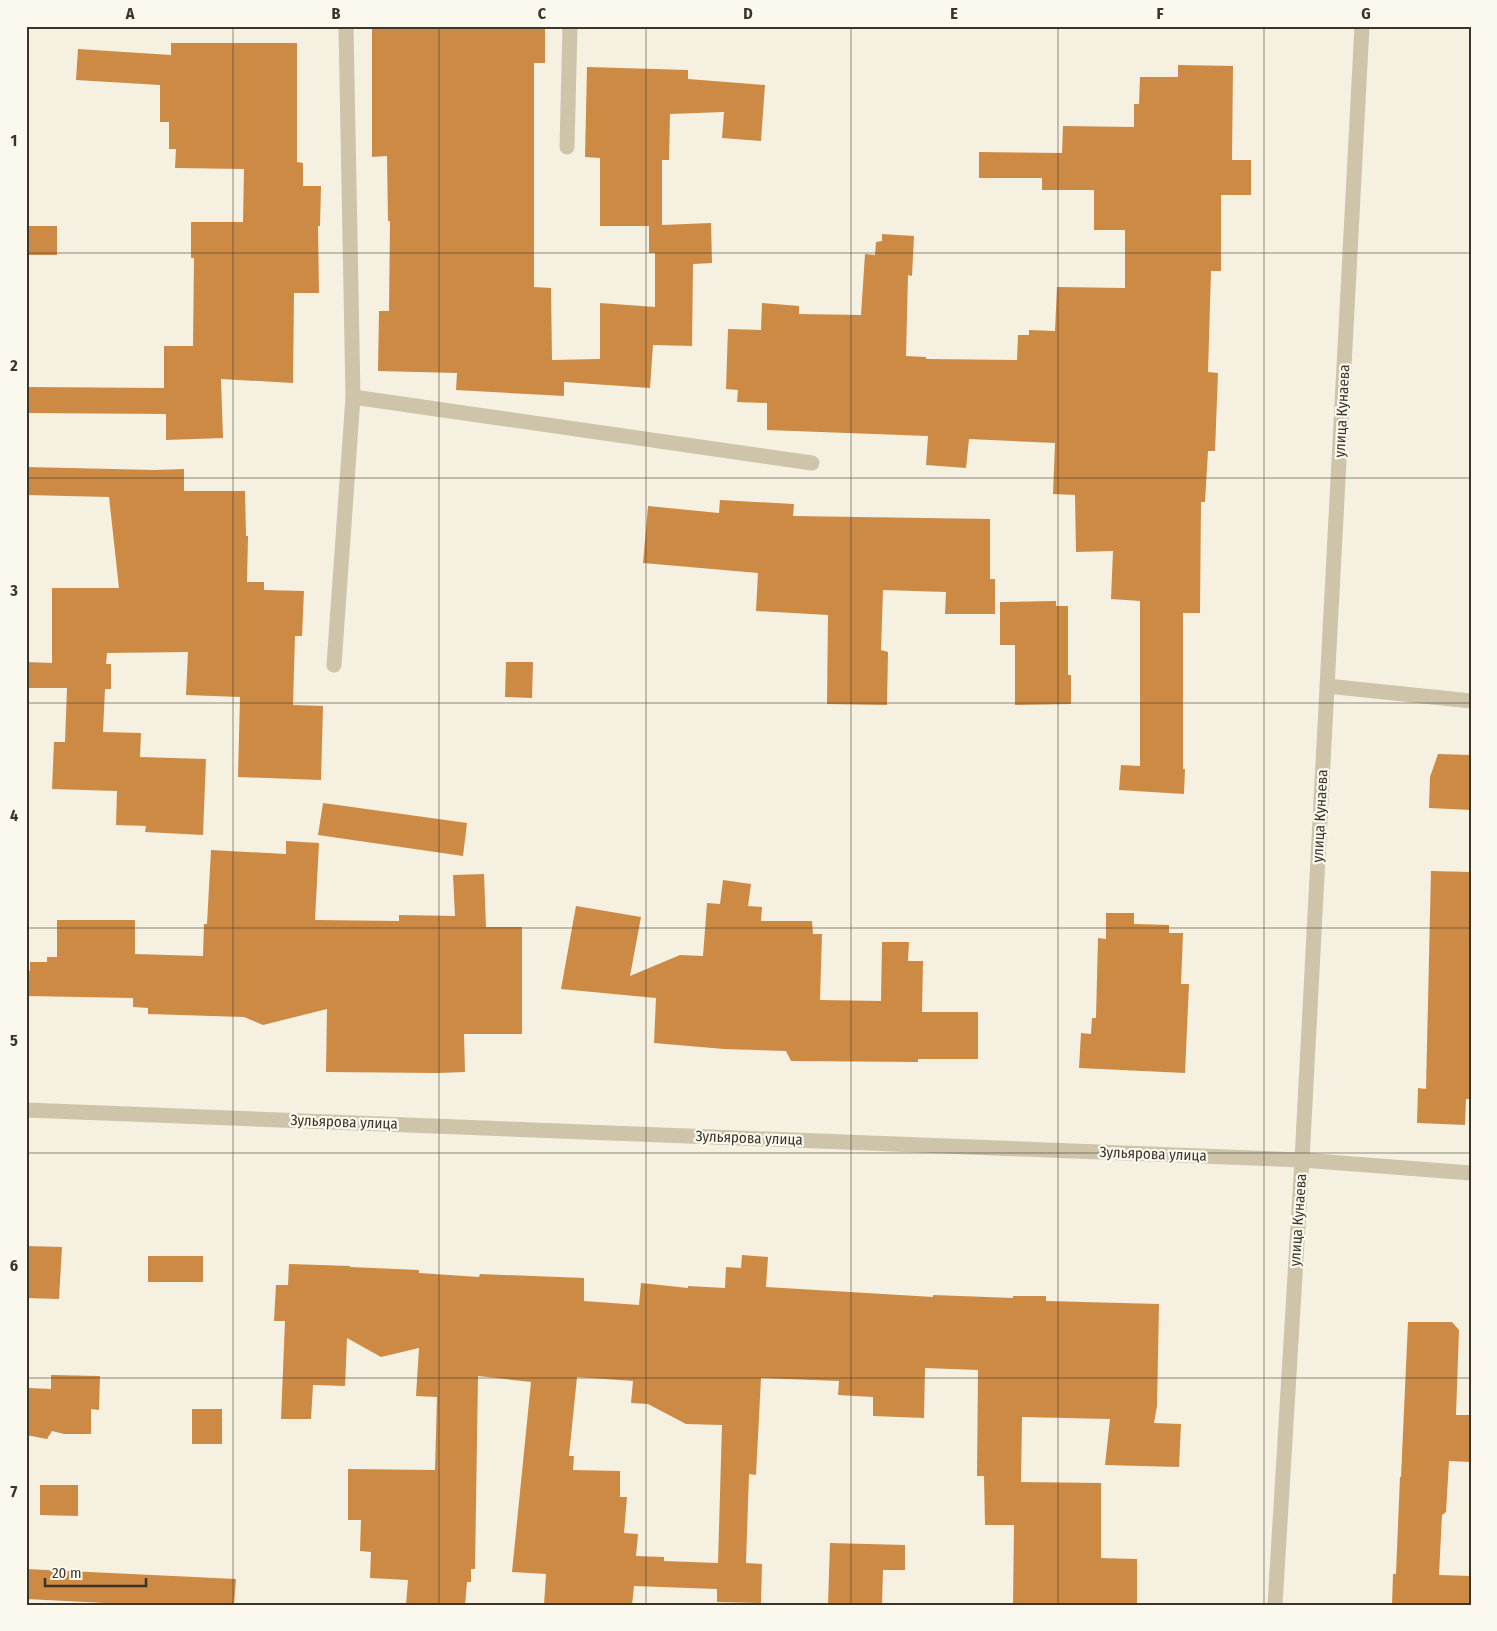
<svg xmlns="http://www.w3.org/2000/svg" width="1497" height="1631" font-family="'Fira Sans Condensed',sans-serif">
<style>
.building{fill:#cd8a45;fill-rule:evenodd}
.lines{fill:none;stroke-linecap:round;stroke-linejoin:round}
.minor{stroke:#cec4aa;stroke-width:15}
.grid{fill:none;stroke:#3b342a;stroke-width:1;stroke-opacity:0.55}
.labels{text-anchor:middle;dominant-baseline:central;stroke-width:4.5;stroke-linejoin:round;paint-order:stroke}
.street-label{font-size:15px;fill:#3b342a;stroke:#fbf9ed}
.neatline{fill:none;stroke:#3b342a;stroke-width:2}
.grid-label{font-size:16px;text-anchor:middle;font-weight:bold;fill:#3b342a}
</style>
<rect width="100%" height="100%" fill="#f5f0e0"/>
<g class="building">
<path d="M 372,26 L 545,26 L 545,63 L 534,63 L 534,287 L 551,288 L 552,360 L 600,359 L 600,303 L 655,307 L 655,253 L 649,253 L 649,226 L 600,226 L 600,158 L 585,157 L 587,67 L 688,70 L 688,79 L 765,85 L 761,141 L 722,138 L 724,112 L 670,114 L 669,160 L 662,160 L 662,225 L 711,223 L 712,263 L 693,264 L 692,346 L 653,345 L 650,388 L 564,382 L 564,396 L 456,390 L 457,373 L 378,371 L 379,311 L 389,311 L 390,221 L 388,221 L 387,156 L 372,157 Z"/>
<path d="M 171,43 L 297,43 L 297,162 L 303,163 L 303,186 L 321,186 L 320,226 L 318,226 L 319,293 L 294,293 L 293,383 L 221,379 L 223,438 L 166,440 L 166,414 L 26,413 L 26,387 L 164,388 L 164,346 L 193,346 L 194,258 L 191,258 L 191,222 L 243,222 L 244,169 L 175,168 L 176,149 L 169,149 L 169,122 L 160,122 L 160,85 L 76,80 L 78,49 L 171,55 Z"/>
<path d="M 1178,65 L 1233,66 L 1232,160 L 1251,160 L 1251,195 L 1221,195 L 1221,271 L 1211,271 L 1208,372 L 1218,373 L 1215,451 L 1208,451 L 1205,502 L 1201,502 L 1200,613 L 1183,613 L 1183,769 L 1185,769 L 1184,794 L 1119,790 L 1121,765 L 1140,766 L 1140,601 L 1111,599 L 1113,551 L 1076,552 L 1075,495 L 1053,494 L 1055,443 L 969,439 L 966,468 L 926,465 L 928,436 L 767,430 L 767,403 L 737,402 L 738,390 L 726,389 L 728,329 L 761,330 L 762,303 L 799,306 L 799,314 L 861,315 L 865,254 L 875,255 L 876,242 L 882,241 L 882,234 L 914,236 L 912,276 L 908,275 L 906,356 L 926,357 L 926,359 L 1017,360 L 1018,335 L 1029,335 L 1029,330 L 1055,331 L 1057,287 L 1125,288 L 1125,230 L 1094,230 L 1094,190 L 1042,190 L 1042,178 L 979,178 L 979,152 L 1062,153 L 1063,126 L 1134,127 L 1134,104 L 1139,104 L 1140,77 L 1178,77 Z"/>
<rect x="26" y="226" width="31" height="29"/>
<path d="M 26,467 L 155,470 L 184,469 L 184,491 L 245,491 L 246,536 L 248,536 L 247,582 L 264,582 L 264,590 L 304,591 L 302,636 L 295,636 L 293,705 L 323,706 L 321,780 L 238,777 L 240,697 L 186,695 L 188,652 L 107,653 L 106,664 L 111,664 L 111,689 L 105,689 L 103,732 L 141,733 L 140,757 L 206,759 L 203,835 L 145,832 L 146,826 L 116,825 L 117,791 L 52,789 L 54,742 L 65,742 L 67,688 L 26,688 L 26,662 L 52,663 L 52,588 L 119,588 L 109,497 L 26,495 Z"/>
<path d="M 720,500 L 794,504 L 793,516 L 990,519 L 990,579 L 995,579 L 995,614 L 945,614 L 946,592 L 883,590 L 881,650 L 888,652 L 887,705 L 827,704 L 828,615 L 756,611 L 758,573 L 643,563 L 648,506 L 719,513 Z"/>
<path d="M 1056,601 L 1056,606 L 1068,606 L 1068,675 L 1071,675 L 1071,704 L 1015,705 L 1015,645 L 1000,645 L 1000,602 Z"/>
<path d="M 506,662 L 533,662 L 532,698 L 505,697 Z"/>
<path d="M 1438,754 L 1471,755 L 1471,810 L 1429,808 L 1430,777 Z"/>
<path d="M 323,803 L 467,823 L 463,856 L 318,835 Z"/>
<path d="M 286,841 L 319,843 L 315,920 L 399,921 L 399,915 L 455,916 L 453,875 L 484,874 L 486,927 L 522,927 L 522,1034 L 464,1034 L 465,1072 L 438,1073 L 326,1072 L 327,1009 L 263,1025 L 244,1017 L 148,1014 L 148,1008 L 133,1007 L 133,998 L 26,996 L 26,971 L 30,971 L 30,962 L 47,962 L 47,957 L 57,957 L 57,920 L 135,920 L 135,954 L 203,956 L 204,924 L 207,924 L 211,850 L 286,854 Z"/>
<path d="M 1431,871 L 1471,872 L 1471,1099 L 1466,1099 L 1465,1125 L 1417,1123 L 1418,1088 L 1426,1089 Z"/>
<path d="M 723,880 L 751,884 L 748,906 L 762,907 L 761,921 L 812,921 L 813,934 L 822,934 L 820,1000 L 881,1001 L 882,942 L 909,942 L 908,961 L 923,961 L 922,1012 L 978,1012 L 978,1059 L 918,1059 L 918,1062 L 791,1061 L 786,1051 L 724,1049 L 654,1043 L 656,998 L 561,989 L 576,906 L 641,917 L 630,976 L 680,955 L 703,956 L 707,903 L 720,904 Z"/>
<path d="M 1106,913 L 1134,913 L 1134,924 L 1169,925 L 1169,933 L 1183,933 L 1181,984 L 1189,984 L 1185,1073 L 1079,1068 L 1081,1033 L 1091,1034 L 1092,1018 L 1096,1018 L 1098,938 L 1106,939 Z"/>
<path d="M 26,1246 L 62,1247 L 59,1299 L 26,1298 Z"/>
<path d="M 742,1255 L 768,1257 L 766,1287 L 933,1297 L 933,1295 L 1013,1298 L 1013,1296 L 1046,1296 L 1046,1301 L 1159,1304 L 1157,1406 L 1154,1423 L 1181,1424 L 1179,1467 L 1105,1465 L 1110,1419 L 1022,1417 L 1021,1482 L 1101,1483 L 1101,1558 L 1137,1559 L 1137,1605 L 1013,1605 L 1014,1525 L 985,1525 L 984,1476 L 977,1476 L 978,1370 L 925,1368 L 924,1418 L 873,1416 L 873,1397 L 838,1395 L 839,1381 L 761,1378 L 756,1475 L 749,1474 L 746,1563 L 762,1564 L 761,1603 L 717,1602 L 717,1589 L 634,1586 L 632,1605 L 544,1605 L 546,1574 L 512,1572 L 531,1382 L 478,1376 L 475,1569 L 471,1569 L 471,1582 L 467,1582 L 465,1605 L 406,1605 L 408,1580 L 370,1578 L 371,1552 L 360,1551 L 361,1520 L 348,1520 L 348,1469 L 435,1470 L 437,1397 L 416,1396 L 419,1348 L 381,1357 L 347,1338 L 345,1386 L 313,1385 L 311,1419 L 281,1419 L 285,1321 L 274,1321 L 276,1285 L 288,1285 L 289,1264 L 350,1266 L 350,1267 L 419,1270 L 419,1273 L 479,1277 L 480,1274 L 584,1278 L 584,1301 L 639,1305 L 641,1283 L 688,1288 L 688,1286 L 725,1288 L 726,1267 L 741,1268 ZM 577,1377 L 633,1381 L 631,1403 L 648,1404 L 686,1424 L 722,1425 L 718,1563 L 664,1561 L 664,1557 L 636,1556 L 638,1534 L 624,1533 L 627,1497 L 620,1497 L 620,1471 L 573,1470 L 574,1456 L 569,1456 Z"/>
<rect x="148" y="1256" width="55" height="26"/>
<path d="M 1408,1322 L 1452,1322 L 1459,1330 L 1456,1415 L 1471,1415 L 1471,1462 L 1449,1461 L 1446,1512 L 1442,1515 L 1439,1575 L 1471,1576 L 1471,1605 L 1392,1605 L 1393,1574 L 1396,1574 L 1400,1477 L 1401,1477 Z"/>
<path d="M 51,1375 L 100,1376 L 99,1410 L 91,1409 L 91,1434 L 64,1434 L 52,1431 L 47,1439 L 26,1435 L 26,1407 L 29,1407 L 29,1388 L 51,1389 Z"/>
<rect x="192" y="1409" width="30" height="35"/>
<path d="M 40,1485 L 78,1485 L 78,1516 L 40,1515 Z"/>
<path d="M 830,1543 L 905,1545 L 905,1570 L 883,1570 L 882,1605 L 828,1605 Z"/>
<path d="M 26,1569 L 236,1579 L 234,1605 L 145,1605 L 26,1599 Z"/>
</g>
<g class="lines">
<g class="minor">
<path d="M 567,147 L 570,26"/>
<path d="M 353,397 L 812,463"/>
<path d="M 334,665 L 353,397 L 346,26"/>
<path d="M 1327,686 L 1471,701"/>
<path d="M 26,1110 L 1302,1160 L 1471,1173"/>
<path d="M 1275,1605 L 1302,1160 L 1362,26"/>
</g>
</g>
<path class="grid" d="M 233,26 L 233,1605M 439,26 L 439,1605M 646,26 L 646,1605M 851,26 L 851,1605M 1058,26 L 1058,1605M 1264,26 L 1264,1605M 26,253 L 1471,253M 26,478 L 1471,478M 26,703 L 1471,703M 26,928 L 1471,928M 26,1153 L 1471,1153M 26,1378 L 1471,1378"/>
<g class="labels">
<g class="street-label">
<text transform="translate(1342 411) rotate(-87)">улица Кунаева</text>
<text transform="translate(1320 816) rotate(-87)">улица Кунаева</text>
<text transform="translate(344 1122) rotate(2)">Зульярова улица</text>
<text transform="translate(749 1138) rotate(2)">Зульярова улица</text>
<text transform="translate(1153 1154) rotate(2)">Зульярова улица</text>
<text transform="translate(1298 1220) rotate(-86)">улица Кунаева</text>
</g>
</g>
<rect width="1497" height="1631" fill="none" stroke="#fbf9ed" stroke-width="55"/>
<path d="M45 1578v8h101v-8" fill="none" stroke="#3b342a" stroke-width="2.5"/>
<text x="52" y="1578" font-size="15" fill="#3b342a" stroke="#fbf9ed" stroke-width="4" paint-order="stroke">20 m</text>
<rect x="28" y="28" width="1442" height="1576" class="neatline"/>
<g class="grid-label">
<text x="130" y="19">A</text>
<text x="336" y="19">B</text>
<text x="542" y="19">C</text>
<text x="748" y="19">D</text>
<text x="954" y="19">E</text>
<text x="1160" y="19">F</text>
<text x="1366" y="19">G</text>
<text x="14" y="146">1</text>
<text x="14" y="371">2</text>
<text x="14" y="596">3</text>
<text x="14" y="821">4</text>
<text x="14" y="1046">5</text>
<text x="14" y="1271">6</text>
<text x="14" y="1497">7</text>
</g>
</svg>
